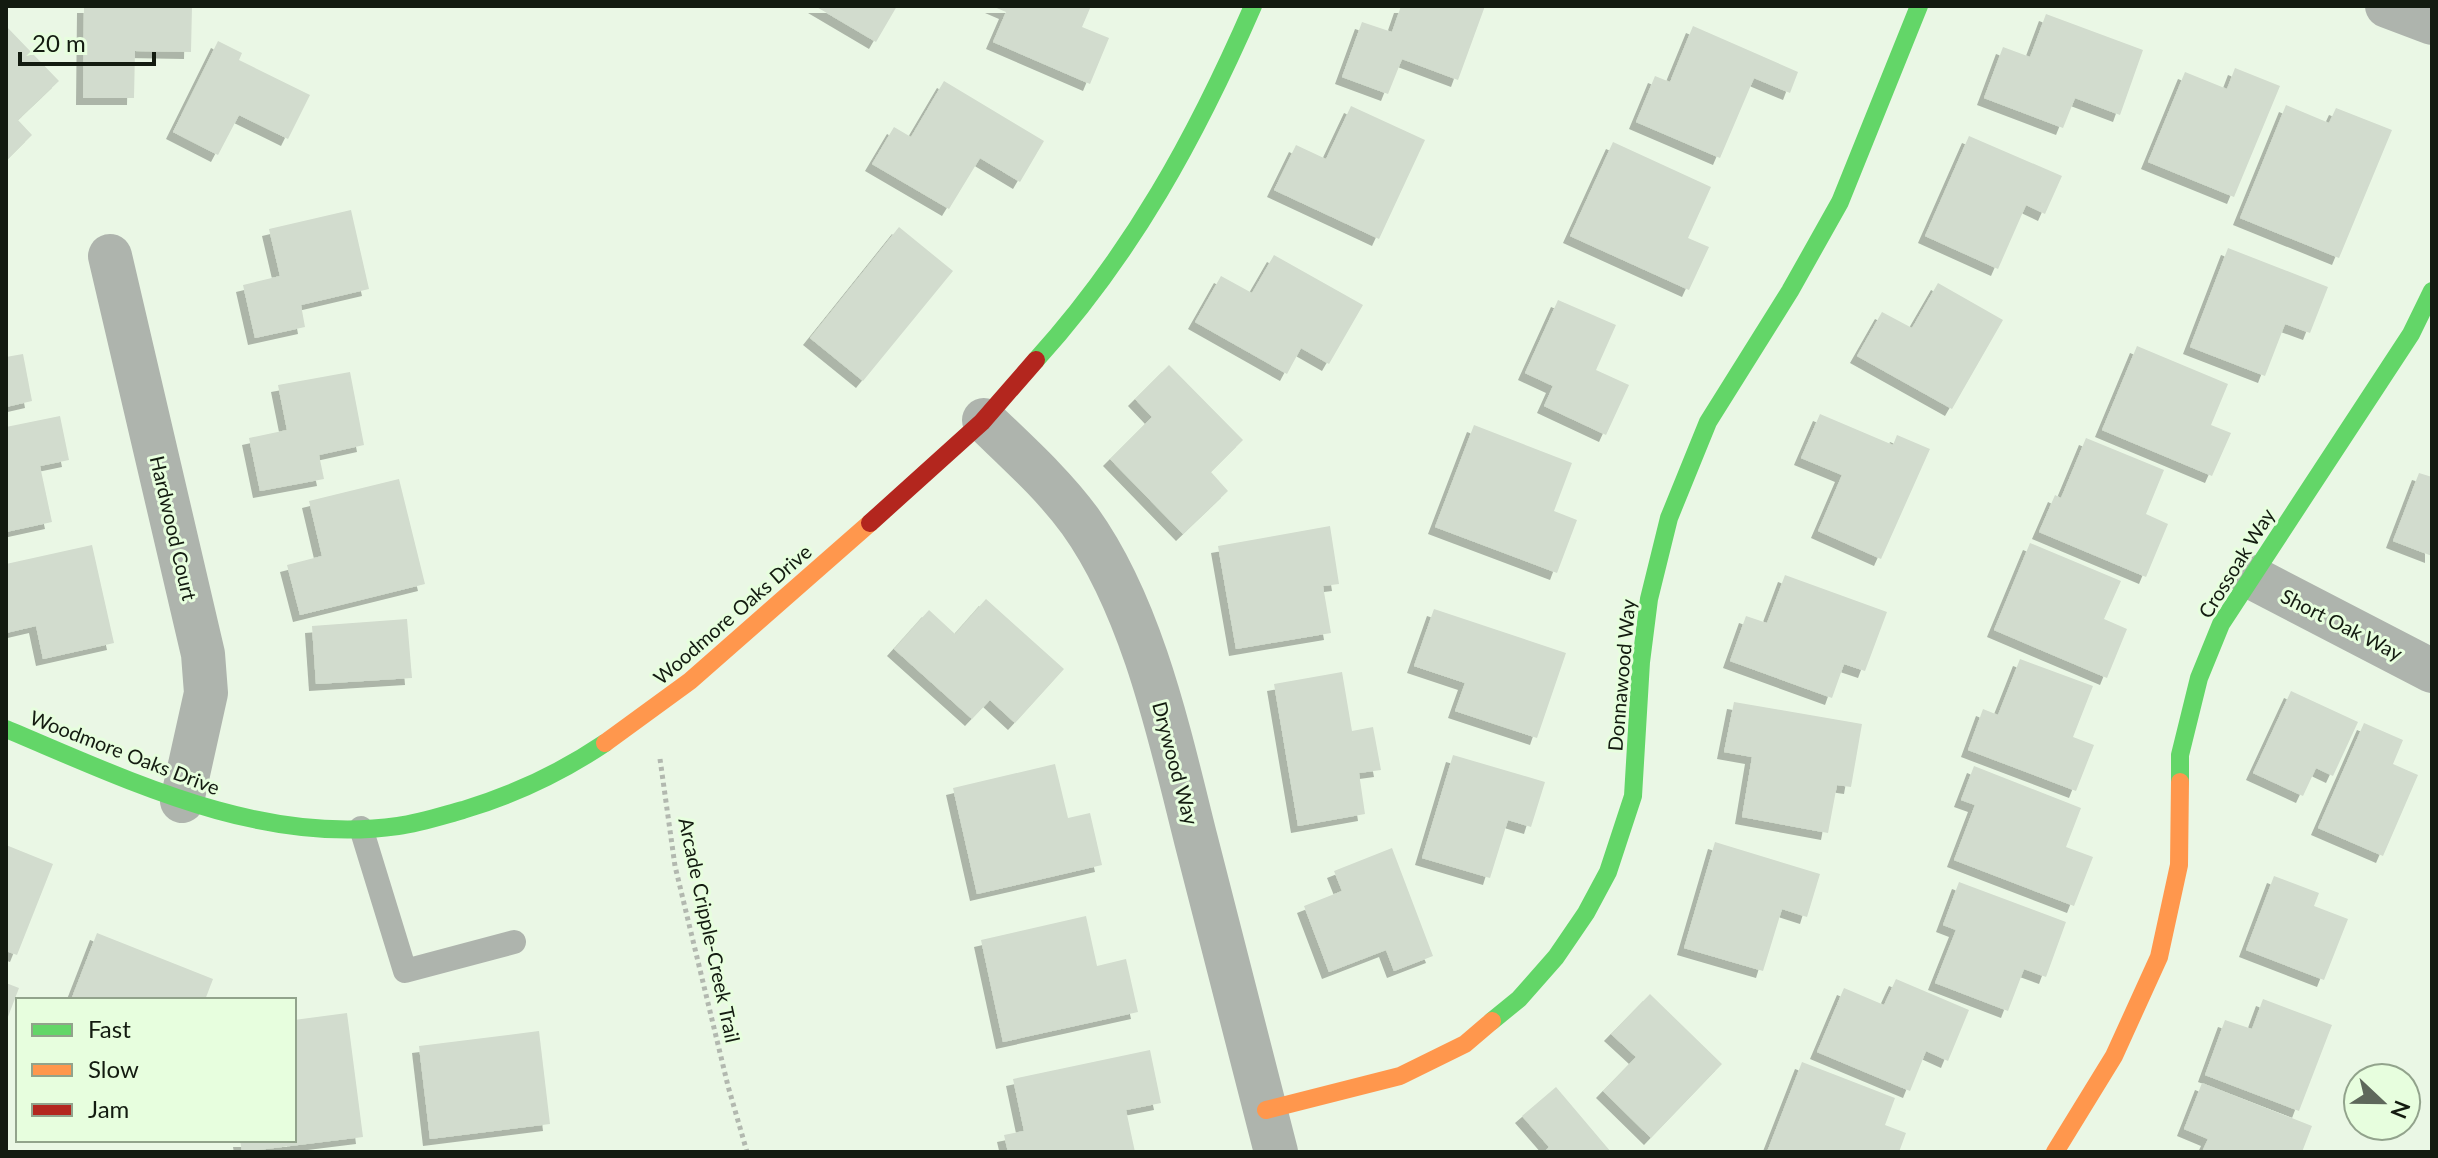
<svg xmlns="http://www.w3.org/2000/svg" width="2438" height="1158" font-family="Lato,sans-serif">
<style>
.building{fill:#d2dcce;filter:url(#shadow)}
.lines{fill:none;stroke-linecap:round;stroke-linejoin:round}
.path{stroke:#b2b8af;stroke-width:5;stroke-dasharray:4 4;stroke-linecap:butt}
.lane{stroke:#aeb4ad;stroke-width:24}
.street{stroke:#aeb4ad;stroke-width:44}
.fast{stroke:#63d668;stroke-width:18}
.slow{stroke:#ff974d;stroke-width:18}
.jam{stroke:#b3261e;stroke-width:18}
.labels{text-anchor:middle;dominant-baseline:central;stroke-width:6;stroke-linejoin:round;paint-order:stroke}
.street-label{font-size:20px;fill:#131b10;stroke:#e7fede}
</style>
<defs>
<filter id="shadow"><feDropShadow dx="-7" dy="7" stdDeviation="0" flood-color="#0004"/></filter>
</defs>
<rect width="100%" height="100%" fill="#eaf7e5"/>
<g class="building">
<path d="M 84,6 L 192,6 L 191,52 L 135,51 L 134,98 L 83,98 Z"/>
<path d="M 815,6 L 897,6 L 876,42 Z"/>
<path d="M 992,6 L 1091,6 L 1082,27 L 1109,38 L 1090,84 L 993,42 L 1006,12 Z"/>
<path d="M 1401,6 L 1485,6 L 1458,80 L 1402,59 L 1388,94 L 1342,77 L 1362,22 L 1392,32 Z"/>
<path d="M 2046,14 L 2143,50 L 2120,115 L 2075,98 L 2063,128 L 1984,98 L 2003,47 L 2030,57 Z"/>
<path d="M 6,26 L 59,81 L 18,120 L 32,135 L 6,161 Z"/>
<path d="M 1693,26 L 1798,72 L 1790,93 L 1754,78 L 1720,158 L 1636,122 L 1655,76 L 1670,82 Z"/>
<path d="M 218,41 L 242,53 L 239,60 L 310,95 L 288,139 L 239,115 L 218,155 L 173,132 Z"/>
<path d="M 2235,68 L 2280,86 L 2234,197 L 2148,162 L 2185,72 L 2227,89 Z"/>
<path d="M 944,81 L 1044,141 L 1020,182 L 980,158 L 949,209 L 872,164 L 894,127 L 911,137 Z"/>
<path d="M 2286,105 L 2329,123 L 2336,108 L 2392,130 L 2339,258 L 2240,218 Z"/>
<path d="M 1351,106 L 1425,140 L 1379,239 L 1274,190 L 1296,145 L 1326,159 Z"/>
<path d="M 1969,136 L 2062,176 L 2045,214 L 2026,205 L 1998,269 L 1925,236 Z"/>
<path d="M 1613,142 L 1711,187 L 1688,238 L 1709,247 L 1689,290 L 1570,236 Z"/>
<path d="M 351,210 L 369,289 L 301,305 L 305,327 L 255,338 L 243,285 L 280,276 L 269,229 Z"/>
<path d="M 899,227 L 953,271 L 863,381 L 810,338 Z"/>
<path d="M 2228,248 L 2328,287 L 2310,333 L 2285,324 L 2265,376 L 2190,347 Z"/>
<path d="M 1274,255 L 1363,305 L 1329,364 L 1301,348 L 1287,374 L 1195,322 L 1221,276 L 1252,293 Z"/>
<path d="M 1938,283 L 2003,320 L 1952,409 L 1857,356 L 1882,312 L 1912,328 Z"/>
<path d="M 1558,300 L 1616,325 L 1596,370 L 1629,385 L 1606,435 L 1544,406 L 1553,386 L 1525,373 Z"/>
<path d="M 2137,346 L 2228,384 L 2211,425 L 2231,433 L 2212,476 L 2102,430 Z"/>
<path d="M 23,354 L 32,401 L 6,407 L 6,357 Z"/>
<path d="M 1169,365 L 1243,440 L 1211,472 L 1228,491 L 1183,534 L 1110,459 L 1152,417 L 1135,399 Z"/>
<path d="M 350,372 L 364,445 L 319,455 L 324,479 L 260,491 L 249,438 L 287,430 L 278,385 Z"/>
<path d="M 1820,414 L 1893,445 L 1897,435 L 1930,449 L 1881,559 L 1818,531 L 1842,475 L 1801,458 Z"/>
<path d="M 60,416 L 69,460 L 40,466 L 52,522 L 6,532 L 6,427 Z"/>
<path d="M 1474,425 L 1572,463 L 1554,511 L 1577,520 L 1557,573 L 1435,527 Z"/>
<path d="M 2086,438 L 2164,470 L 2146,514 L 2168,524 L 2146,577 L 2039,532 L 2055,495 L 2061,498 Z"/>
<path d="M 2419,473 L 2432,477 L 2432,556 L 2393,541 Z"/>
<path d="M 399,479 L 425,584 L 300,615 L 287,565 L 322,556 L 309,501 Z"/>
<path d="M 1330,526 L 1339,584 L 1323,586 L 1331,633 L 1236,649 L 1218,546 Z"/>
<path d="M 2030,543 L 2121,581 L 2104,619 L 2127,629 L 2107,678 L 1994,630 Z"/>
<path d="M 92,545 L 114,643 L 43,659 L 36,626 L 6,633 L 6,564 Z"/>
<path d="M 1785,575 L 1887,612 L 1865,671 L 1844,664 L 1832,698 L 1730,661 L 1746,616 L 1767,623 Z"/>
<path d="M 986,599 L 1064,669 L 1015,723 L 990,700 L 972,719 L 894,649 L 929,610 L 955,634 Z"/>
<path d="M 1434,609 L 1566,653 L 1537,738 L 1455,711 L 1465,683 L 1414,666 Z"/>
<path d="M 407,619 L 412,678 L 316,684 L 312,626 Z"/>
<path d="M 2020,659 L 2093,686 L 2073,737 L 2094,745 L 2076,791 L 1968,750 L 1983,709 L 1998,715 Z"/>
<path d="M 1342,672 L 1352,731 L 1373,727 L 1381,770 L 1359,773 L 1365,814 L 1298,826 L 1274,684 Z"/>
<path d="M 2291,691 L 2358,722 L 2333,776 L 2316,768 L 2303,796 L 2253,773 Z"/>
<path d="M 1734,702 L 1862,724 L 1851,787 L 1837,785 L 1828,833 L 1742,817 L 1752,757 L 1724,752 Z"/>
<path d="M 2364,723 L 2403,740 L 2393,764 L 2418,775 L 2383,856 L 2318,828 Z"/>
<path d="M 1453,755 L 1545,782 L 1531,827 L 1508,820 L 1490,878 L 1422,858 Z"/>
<path d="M 1055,764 L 1068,818 L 1090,813 L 1102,865 L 977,894 L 953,788 Z"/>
<path d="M 1974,766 L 2081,808 L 2066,847 L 2093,857 L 2074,906 L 1954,860 L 1975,805 L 1961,800 Z"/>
<path d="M 1715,842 L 1820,874 L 1807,917 L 1782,909 L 1763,971 L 1684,948 Z"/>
<path d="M 6,845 L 53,864 L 17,955 L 6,951 Z"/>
<path d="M 1392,848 L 1433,956 L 1394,971 L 1386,950 L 1329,972 L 1304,906 L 1342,891 L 1334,871 Z"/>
<path d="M 2274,876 L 2319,893 L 2314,906 L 2348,919 L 2324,980 L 2246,950 Z"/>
<path d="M 1959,882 L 2066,922 L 2046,977 L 2024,969 L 2008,1011 L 1935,983 L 1956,930 L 1943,925 Z"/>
<path d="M 1086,916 L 1097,966 L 1126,959 L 1138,1012 L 1003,1042 L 981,940 Z"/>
<path d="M 97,933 L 213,979 L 205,1000 L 71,1000 Z"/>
<path d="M 1896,979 L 1969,1010 L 1948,1061 L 1926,1051 L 1910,1091 L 1817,1052 L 1844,988 L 1884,1005 Z"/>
<path d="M 6,983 L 19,988 L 6,1022 Z"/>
<path d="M 1650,994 L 1722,1064 L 1651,1138 L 1603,1091 L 1636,1057 L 1611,1034 Z"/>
<path d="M 2263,999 L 2332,1025 L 2299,1111 L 2205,1075 L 2225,1020 L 2252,1029 Z"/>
<path d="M 347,1013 L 363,1137 L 242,1152 L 240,1140 L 294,1140 L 294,1020 Z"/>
<path d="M 539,1031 L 550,1124 L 430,1139 L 419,1046 Z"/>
<path d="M 1150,1050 L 1161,1103 L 1126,1110 L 1135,1152 L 1008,1152 L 1004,1135 L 1024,1131 L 1013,1079 Z"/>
<path d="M 1802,1062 L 1895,1098 L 1885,1125 L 1906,1133 L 1899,1152 L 1767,1152 Z"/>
<path d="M 2202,1083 L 2312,1126 L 2302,1152 L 2202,1152 L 2208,1139 L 2184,1129 Z"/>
<path d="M 1556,1087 L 1611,1152 L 1544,1152 L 1549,1147 L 1522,1116 Z"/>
</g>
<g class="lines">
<path class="path" d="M 660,759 L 675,866 L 728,1086 L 747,1152"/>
<path class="lane" d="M 361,828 L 405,971 L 514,942"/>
<g class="street">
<path d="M 2387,6 L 2432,23"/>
<path d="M 110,256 L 203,654 L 206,693 L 182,801"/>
<path d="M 984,420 C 1017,452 1053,484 1080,521 C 1143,609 1170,737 1196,840 C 1223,944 1250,1048 1276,1152"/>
<path d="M 2251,577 L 2432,671"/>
</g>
<g class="fast">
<path d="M 1036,360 C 1132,254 1196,137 1253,6"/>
<path d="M 6,729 C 128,780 261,846 398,826 C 420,823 441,816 463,810 C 513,795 562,772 605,743"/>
<path d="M 2180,782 L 2180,755 L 2199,678 L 2221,624 L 2411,334 L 2432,291"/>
<path d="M 1492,1021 L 1519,999 L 1556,957 L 1586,913 L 1608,872 L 1633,796 L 1641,662 L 1649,599 L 1669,518 L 1708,422 L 1790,291 L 1840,202 L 1919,6"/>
</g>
<g class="slow">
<path d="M 605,743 L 690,681 L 870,523"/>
<path d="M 1266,1110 L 1400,1076 L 1465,1044 L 1492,1021"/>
<path d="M 2055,1152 L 2114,1056 L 2159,957 L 2179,865 L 2180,782"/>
</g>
<path class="jam" d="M 870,523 L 982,422 L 1036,360"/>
</g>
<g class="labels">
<g class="street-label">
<text transform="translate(174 528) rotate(77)">Hardwood Court</text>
<text transform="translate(2236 563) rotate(-58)">Crossoak Way</text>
<text transform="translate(732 614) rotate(-41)">Woodmore Oaks Drive</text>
<text transform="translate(2342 624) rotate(27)">Short Oak Way</text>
<text transform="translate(1621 675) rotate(-85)">Donnawood Way</text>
<text transform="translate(125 752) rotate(21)">Woodmore Oaks Drive</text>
<text transform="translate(1176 763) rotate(75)">Drywood Way</text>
<text transform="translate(710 930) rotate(78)">Arcade Cripple-Creek Trail</text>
</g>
</g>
<rect width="2438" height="1158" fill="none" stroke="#131b10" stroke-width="16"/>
<rect x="16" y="998" width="280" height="144" fill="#e7fede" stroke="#92a38c" stroke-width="2"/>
<rect x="32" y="1024" width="40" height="12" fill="#63d668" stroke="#92a38c" stroke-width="2"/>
<text x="88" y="1038" font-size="24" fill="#131b10">Fast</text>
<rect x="32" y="1064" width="40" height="12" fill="#ff974d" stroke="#92a38c" stroke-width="2"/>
<text x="88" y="1078" font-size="24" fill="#131b10">Slow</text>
<rect x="32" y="1104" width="40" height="12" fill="#b3261e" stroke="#92a38c" stroke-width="2"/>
<text x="88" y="1118" font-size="24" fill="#131b10">Jam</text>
<g transform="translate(2382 1102) rotate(112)"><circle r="38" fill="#e7fede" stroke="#92a38c" stroke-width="2"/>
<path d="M0-6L14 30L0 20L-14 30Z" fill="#5e685b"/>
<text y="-12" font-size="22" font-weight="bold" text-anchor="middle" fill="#131b10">N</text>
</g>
<path d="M20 52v12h134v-12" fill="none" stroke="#131b10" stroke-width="4"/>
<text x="32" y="52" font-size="24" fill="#131b10" stroke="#e7fede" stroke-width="6" paint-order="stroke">20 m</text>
</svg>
